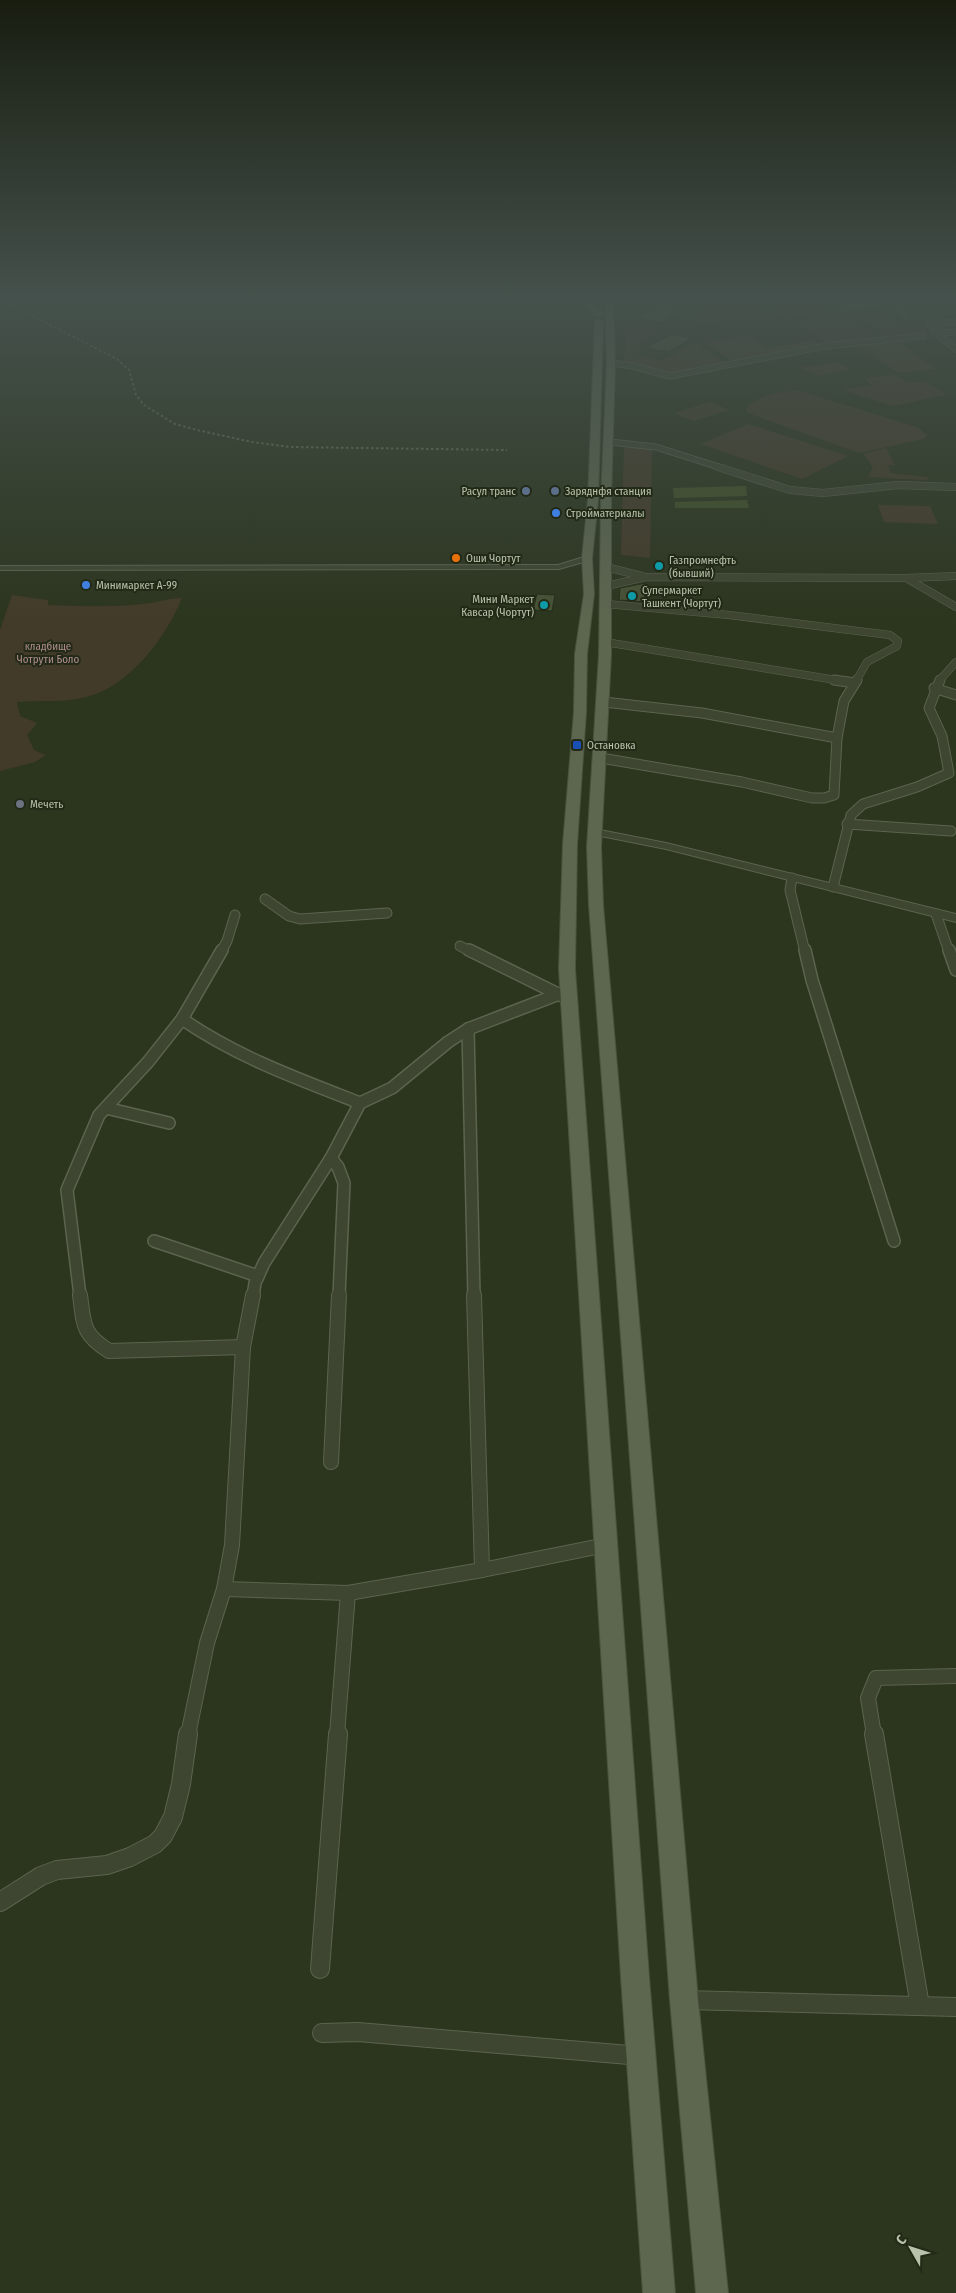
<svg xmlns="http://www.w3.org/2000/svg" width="956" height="2293" font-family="'Fira Sans Condensed',sans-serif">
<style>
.green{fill:#433b29}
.water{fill:#404f27}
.building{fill:#465135;stroke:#242c19}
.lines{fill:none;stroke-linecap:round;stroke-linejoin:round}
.minor-far5-casing{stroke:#5b644f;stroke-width:7}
.minor-far4-casing{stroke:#5b644f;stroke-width:8}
.minor-far3-casing{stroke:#5b644f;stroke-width:11}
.minor-far2-casing{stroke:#5b644f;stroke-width:14}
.minor-far1-casing{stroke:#5b644f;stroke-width:16}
.minor-casing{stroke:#5b644f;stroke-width:20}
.tertiary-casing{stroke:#5b644f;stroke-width:2}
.primary-casing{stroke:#49523e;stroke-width:2}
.minor-far5{stroke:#3e4531;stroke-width:5.5}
.minor-far4{stroke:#3e4531;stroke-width:7}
.minor-far3{stroke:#3e4531;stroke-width:9}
.minor-far2{stroke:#3e4531;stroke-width:11}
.minor-far1{stroke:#3e4531;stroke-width:14}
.minor{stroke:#3e4531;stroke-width:18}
.tertiary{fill:#3e4531;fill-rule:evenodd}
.primary{fill:#5d664f;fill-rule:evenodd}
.rail{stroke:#636d53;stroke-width:2;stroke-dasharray:2.5 2.5;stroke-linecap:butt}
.service-dot{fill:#5c6f8a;stroke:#222a17;stroke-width:2}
.shop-dot{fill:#3f7fe0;stroke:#222a17;stroke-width:2}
.food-dot{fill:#e8710a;stroke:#222a17;stroke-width:2}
.culture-dot{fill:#0f9aa8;stroke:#222a17;stroke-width:2}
.transit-dot{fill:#1a4fb4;stroke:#222a17;stroke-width:2}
.worship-dot{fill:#6b7280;stroke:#222a17;stroke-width:2}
.labels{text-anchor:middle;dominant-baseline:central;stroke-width:4;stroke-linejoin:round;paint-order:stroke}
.far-poi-label{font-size:11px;fill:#b9c3ab;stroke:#222a17;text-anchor:start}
.far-park-label{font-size:11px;fill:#ae8c8a;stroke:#222a17}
</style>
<rect width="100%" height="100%" fill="#2c351e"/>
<g class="green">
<path d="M 702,300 L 754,300 L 758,304 L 730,307 L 749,322 L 739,322 L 699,314 Z"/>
<path d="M 763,300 L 815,300 L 830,313 L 785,319 Z"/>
<path d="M 869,304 L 894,323 L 920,325 L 930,334 L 881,339 L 880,331 L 857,317 L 844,313 L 855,312 Z"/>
<path d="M 758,306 L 775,320 L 753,322 L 736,307 Z"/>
<path d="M 699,315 L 738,324 L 742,327 L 698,324 Z"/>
<path d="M 838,316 C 851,319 868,327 873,339 L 828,344 L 794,321 Z"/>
<path d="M 626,324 L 658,331 L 641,341 L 638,355 L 662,361 L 696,342 L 726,364 L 676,373 L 624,363 Z"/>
<path d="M 747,336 L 768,348 L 812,340 L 820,346 L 735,363 L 704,342 Z"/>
<path d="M 897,340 L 935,369 L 899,373 L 856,344 Z"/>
<path d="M 838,362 L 851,370 L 817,376 L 798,366 L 809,367 Z"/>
<path d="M 896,375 L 908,383 L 924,382 L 947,394 L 893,406 L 843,390 L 871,385 L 865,378 Z"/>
<path d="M 791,391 L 799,391 L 917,427 L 927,435 L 923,439 L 859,453 L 748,413 L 746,409 C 757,396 774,393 791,391 Z"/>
<path d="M 710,402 L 729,410 L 693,421 L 674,413 Z"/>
<path d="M 748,424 L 848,456 L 802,479 L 701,444 Z"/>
<path d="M 624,446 L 652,449 L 650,558 L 621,555 Z"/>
<path d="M 886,448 L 895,465 L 888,465 L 890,473 L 928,477 L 927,480 L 868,477 L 873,467 L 863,454 Z"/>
<path d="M 878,505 L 930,506 L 938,524 L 884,522 Z"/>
<path d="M 12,595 L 48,600 L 48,605 C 82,606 118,608 151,603 C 162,601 171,598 182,598 C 167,636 128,688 86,697 C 65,703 39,700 17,702 L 20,716 L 37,723 L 27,735 L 34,750 L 46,755 L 35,762 L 0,771 L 0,630 Z"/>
</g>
<g class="water">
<path d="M 746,486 L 747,496 L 674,498 L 673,488 Z"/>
<path d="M 747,500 L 749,508 L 675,508 L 675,502 Z"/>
</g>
<g class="building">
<path d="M 829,300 L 881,300 L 881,309 L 844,312 Z"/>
<path d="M 661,305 L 684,310 L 660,323 L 637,318 Z"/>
<path d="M 671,334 L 692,338 L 668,352 L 646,348 Z"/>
<path d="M 646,583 L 644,602 L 619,600 L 620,588 Z"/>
<path d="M 537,594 L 555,595 L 552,611 L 533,610 Z"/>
</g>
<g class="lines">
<defs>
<g id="minor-far5">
<path d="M 888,300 L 906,315"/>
<path d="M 956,322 L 929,324 L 938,330 L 936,333 L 956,349"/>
<path d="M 936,333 L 956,332"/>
<path d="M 611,363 L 633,366 L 670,376 L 825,346 L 923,336"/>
<path d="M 610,442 L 656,447 L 722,468"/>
</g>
<g id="minor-far4">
<path d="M 718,467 L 790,490 L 823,493 L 898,485 L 956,487"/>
<path d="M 606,567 L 642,576"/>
<path d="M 908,579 L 956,607"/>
<path d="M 606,586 L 646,577 L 906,578 L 956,576"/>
<path d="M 606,604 L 729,615 L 890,635 L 898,641 L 897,646 L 867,662 L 856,681"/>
<path d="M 605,642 L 842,681"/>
<path d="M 939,681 L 956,662"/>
</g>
<g id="minor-far3">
<path d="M 834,680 L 855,683"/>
<path d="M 934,688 L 956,695"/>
<path d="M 604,702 L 702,713 L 837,738"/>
<path d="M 601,758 L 742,782 L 812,798 L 824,798 L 834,795 L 837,738 L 844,701 L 857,680"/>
<path d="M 847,824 L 951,831"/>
<path d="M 792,878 L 790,890 L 805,952"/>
<path d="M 833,887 L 851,815 L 863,804 L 917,787 L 949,773 L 942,736 L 929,708 L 940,680"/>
<path d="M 265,899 L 289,916 L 300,919 L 387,913"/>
<path d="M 936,914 L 949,952"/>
<path d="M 460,946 L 471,952"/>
<path d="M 221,952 L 227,941 L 235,915"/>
</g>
<g id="minor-far2">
<path d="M 469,950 L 562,996"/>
<path d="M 805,950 L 812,980 L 894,1241"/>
<path d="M 949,950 L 956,970"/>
<path d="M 182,1019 C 237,1057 298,1079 360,1103"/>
<path d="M 468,1029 L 474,1296"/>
<path d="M 106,1108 L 169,1123"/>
<path d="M 331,1158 L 338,1167 L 344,1183 L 339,1296"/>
<path d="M 154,1241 L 258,1276"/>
<path d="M 80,1296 L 67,1190 L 99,1115 L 148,1062 L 182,1019 L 222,950"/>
<path d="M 253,1296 L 255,1283 L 264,1263 L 331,1158 L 360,1103 L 392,1088 L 448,1042 L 468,1029 L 559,994"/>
</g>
<g id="minor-far1">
<path d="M 80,1295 C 84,1325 82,1334 109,1351 L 243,1347 L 253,1295"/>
<path d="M 331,1462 L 339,1295"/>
<path d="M 482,1570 L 606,1545"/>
<path d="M 224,1589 L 348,1593 L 482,1570 L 474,1295"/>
<path d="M 188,1735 L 207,1643 L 224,1589 L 232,1545 L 243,1347"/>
<path d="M 337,1735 L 348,1593"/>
<path d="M 874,1735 L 868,1698 L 876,1678 L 956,1676"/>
</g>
<g id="minor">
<path d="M 874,1734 L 920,2006"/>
<path d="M 0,1902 L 41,1876 L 57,1870 L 107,1865 L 130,1857 L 155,1844 L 163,1836 L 173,1817 L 181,1784 L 188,1734"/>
<path d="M 320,1969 L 338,1734"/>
<path d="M 684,2000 L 956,2007"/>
<path d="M 322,2033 L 358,2032 L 641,2056"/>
</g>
<g id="tertiary">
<path d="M 587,556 L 591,558 L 590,560 L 559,569 L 0,570 L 0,566 L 558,565 Z"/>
<path d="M 595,829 L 666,843 L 956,914 L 956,922 L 666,849 L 591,834 L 591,830 Z"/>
</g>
<g id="primary">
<path d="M 581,300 L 589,300 L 603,314 L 596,316 Z"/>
<path d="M 605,300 L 613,300 L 615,363 L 611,500 L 611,655 L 601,847 L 603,905 L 698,2000 L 728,2293 L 696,2293 L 670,2000 L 589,905 L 587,847 L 599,655 L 601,500 L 607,363 Z"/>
<path d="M 599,319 L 603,321 L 598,500 L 592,558 L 594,594 L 587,654 L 586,712 L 577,844 L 575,969 L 649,1977 L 675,2293 L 643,2293 L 621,1977 L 559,969 L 563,844 L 574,712 L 575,654 L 584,594 L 582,558 L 588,500 L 595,321 Z"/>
</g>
</defs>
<use href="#minor-far5" class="minor-far5-casing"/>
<use href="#minor-far4" class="minor-far4-casing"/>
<use href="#minor-far3" class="minor-far3-casing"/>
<use href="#minor-far2" class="minor-far2-casing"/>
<use href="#minor-far1" class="minor-far1-casing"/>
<use href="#minor" class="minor-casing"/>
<use href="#tertiary" class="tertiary-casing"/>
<use href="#primary" class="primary-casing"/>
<use href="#minor-far5" class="minor-far5"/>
<use href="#minor-far4" class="minor-far4"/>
<use href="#minor-far3" class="minor-far3"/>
<use href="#minor-far2" class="minor-far2"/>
<use href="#minor-far1" class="minor-far1"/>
<use href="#minor" class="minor"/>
<use href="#tertiary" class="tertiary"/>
<use href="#primary" class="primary"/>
<path class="rail" d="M 1,300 L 117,359 L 129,370 L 136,395 L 144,405 L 175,424 L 197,430 L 252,442 L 290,447 L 507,450"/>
</g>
<linearGradient id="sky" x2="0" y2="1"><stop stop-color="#181d10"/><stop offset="0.48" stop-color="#45514c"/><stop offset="1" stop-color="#45514c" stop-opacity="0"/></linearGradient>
<rect width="956" height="621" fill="url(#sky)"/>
<g class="service-dot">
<circle cx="526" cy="491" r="5"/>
<circle cx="555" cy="491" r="5"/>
</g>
<g class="shop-dot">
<circle cx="556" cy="513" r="5"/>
<circle cx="86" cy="585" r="5"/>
</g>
<circle class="food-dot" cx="456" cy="558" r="5"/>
<g class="culture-dot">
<circle cx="659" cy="566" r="5"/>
<circle cx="632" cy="596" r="5"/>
<circle cx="544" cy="605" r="5"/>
</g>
<rect class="transit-dot" x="572" y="740" width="10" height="10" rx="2.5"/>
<circle class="worship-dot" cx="20" cy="804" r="5"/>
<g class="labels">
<g class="far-poi-label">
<text x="516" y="491" text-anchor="end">Расул транс</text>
<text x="565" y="491">Заряднфя станция</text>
<text x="566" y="513">Стройматериалы</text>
<text x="466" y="558">Оши Чортут</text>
<text x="669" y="560">Газпромнефть<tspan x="669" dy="13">(бывший)</tspan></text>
<text x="96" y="585">Минимаркет А-99</text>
<text x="642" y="590">Супермаркет<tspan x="642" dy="13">Ташкент (Чортут)</tspan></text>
<text x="534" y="599" text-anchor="end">Мини Маркет<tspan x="534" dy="13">Кавсар (Чортут)</tspan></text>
<text x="587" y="745">Остановка</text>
<text x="30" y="804">Мечеть</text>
</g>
<g class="far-park-label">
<text x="48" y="646">кладбище<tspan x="48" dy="13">Чотрути Боло</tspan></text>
</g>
</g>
<g transform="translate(911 2248) rotate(309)" stroke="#222a17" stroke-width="4" paint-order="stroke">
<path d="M0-4L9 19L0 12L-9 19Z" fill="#b9c3ab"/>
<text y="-8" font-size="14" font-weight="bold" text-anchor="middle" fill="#b9c3ab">С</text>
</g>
</svg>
